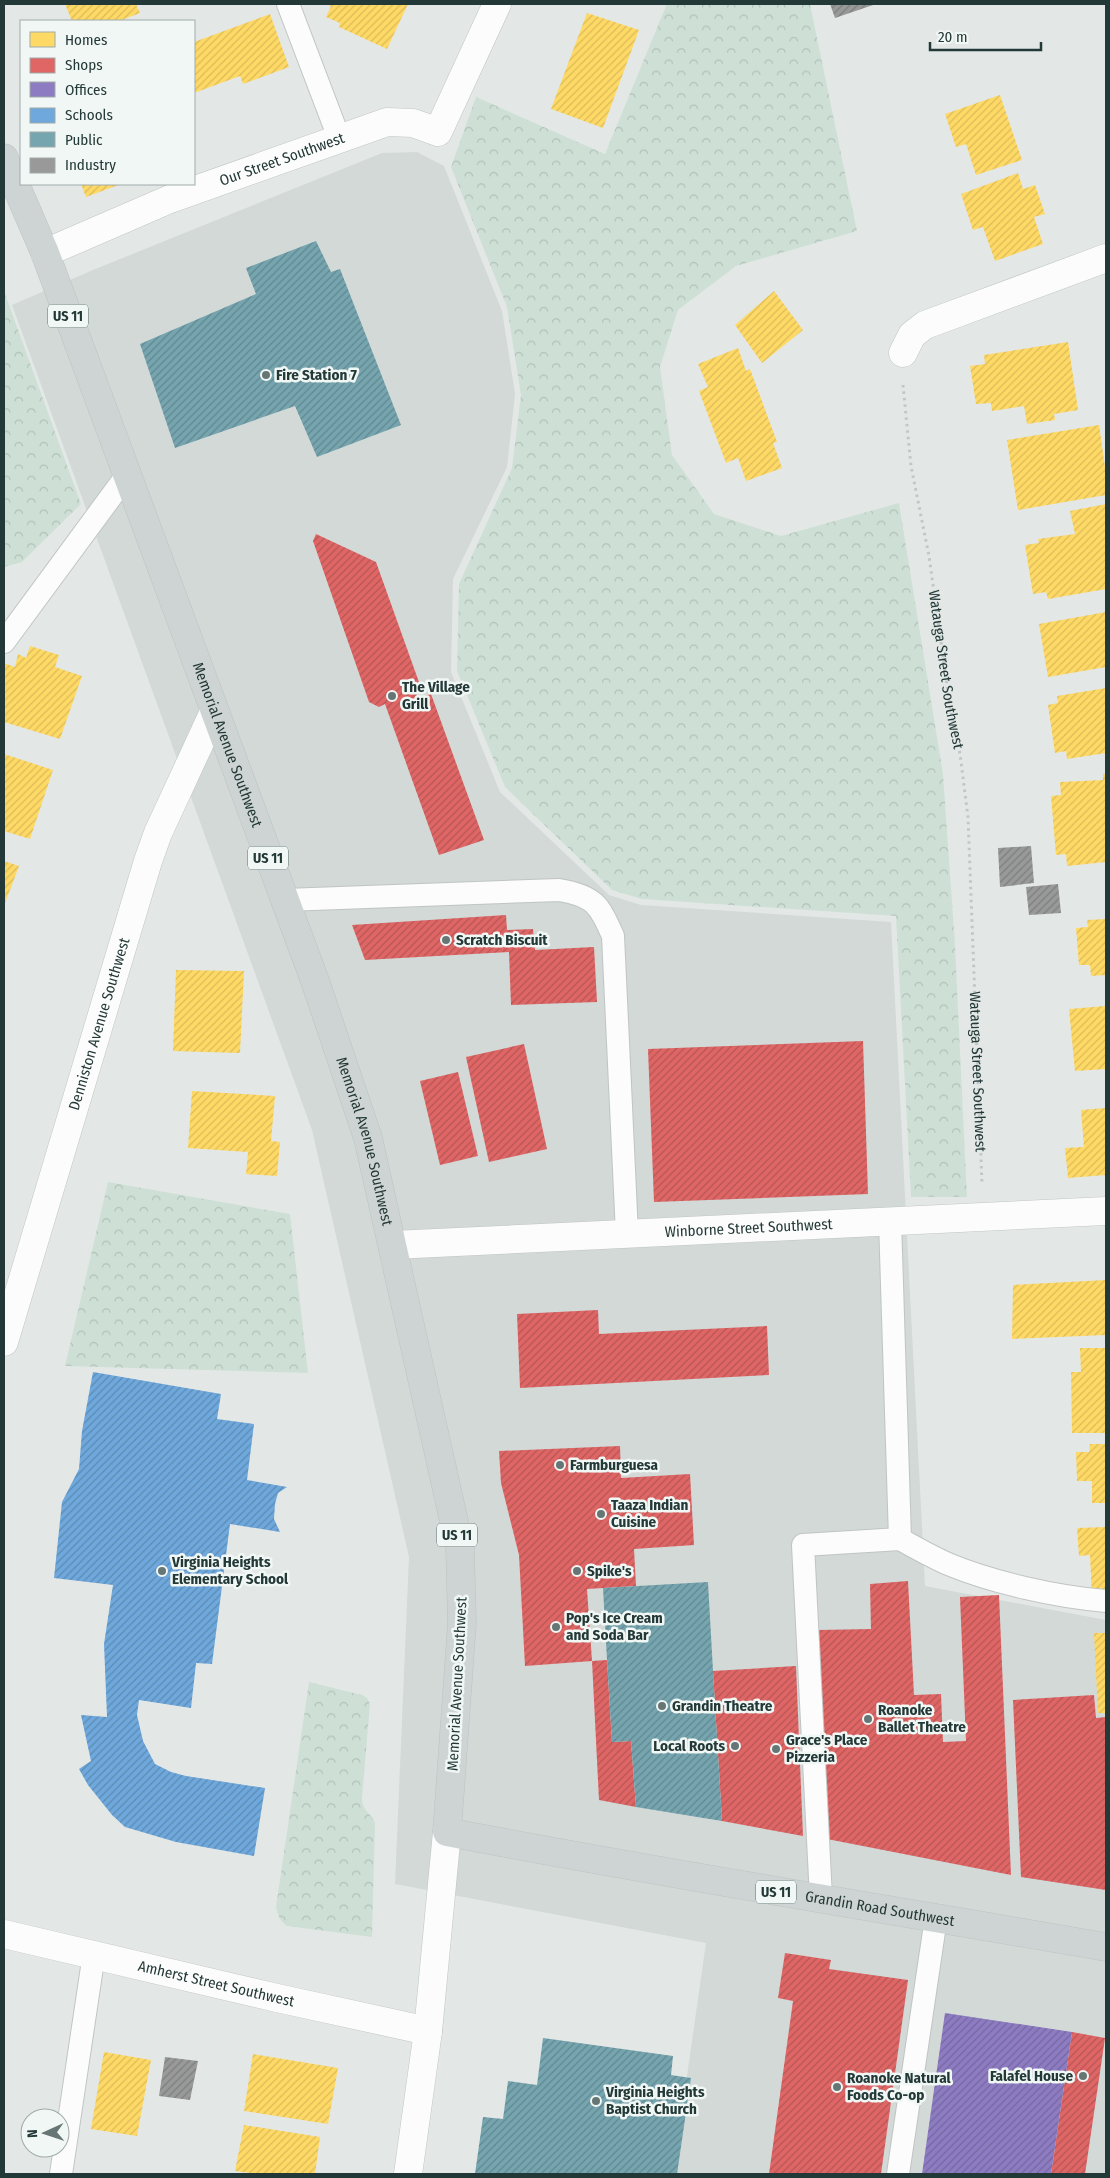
<svg xmlns="http://www.w3.org/2000/svg" width="1110" height="2178" font-family="'Fira Sans Condensed',sans-serif">
<style>
.built{fill:#d2d9d7}
.forest{fill:url(#forest-crowns)}
.homes{fill:url(#homes-hatch)}
.shops{fill:url(#shops-hatch)}
.offices{fill:url(#offices-hatch)}
.schools{fill:url(#schools-hatch)}
.public{fill:url(#public-hatch)}
.industry{fill:url(#industry-hatch)}
.lines{fill:none;stroke-linecap:round;stroke-linejoin:round}
.lane-casing{stroke:#c0c5c4;stroke-width:24}
.street-casing{stroke:#c0c5c4;stroke-width:29}
.secondary-casing{stroke:#c0c6c4;stroke-width:29}
.primary-casing{stroke:#bcc4c3;stroke-width:29}
.path{stroke:#c0c8c7;stroke-width:3;stroke-dasharray:2.5 4;stroke-linecap:butt}
.lane{stroke:#fbfcfb;stroke-width:22}
.street{stroke:#fbfcfb;stroke-width:28}
.secondary{stroke:#fbfcfb;stroke-width:28}
.primary{stroke:#ced4d3;stroke-width:28}
.poi-dot{fill:#667675;stroke:#f1f7f5;stroke-width:2}
.labels{text-anchor:middle;dominant-baseline:central;stroke-width:5;stroke-linejoin:round;paint-order:stroke}
.shield{fill:#f1f7f5;stroke:#617270;stroke-width:1}
.shield-label{font-size:14px;font-weight:bold;fill:#233937}
.street-label{font-size:15px;fill:#233937;stroke:#f1f7f5}
.poi-label{font-size:15px;font-weight:bold;fill:#233937;stroke:#f1f7f5;text-anchor:start}
</style>
<defs>
<pattern id="forest-crowns" width="20" height="18" patternUnits="userSpaceOnUse" patternTransform="scale(1.25)"><rect width="20" height="18" fill="#cee0d6"/><path d="M2 6a3 3 0 1 1 6 0M12 15a3 3 0 1 1 6 0" fill="none" stroke="#b1c1b8"/></pattern>
<pattern id="homes-hatch" width="6" height="6" patternUnits="userSpaceOnUse" patternTransform="scale(1.25)"><rect width="6" height="6" fill="#ffd966"/><path d="M-1 1l2-2M0 6l6-6M5 7l2-2" fill="none" stroke="#dabb59"/></pattern>
<pattern id="shops-hatch" width="6" height="6" patternUnits="userSpaceOnUse" patternTransform="scale(1.25)"><rect width="6" height="6" fill="#e06666"/><path d="M-1 1l2-2M0 6l6-6M5 7l2-2" fill="none" stroke="#b55555"/></pattern>
<pattern id="offices-hatch" width="6" height="6" patternUnits="userSpaceOnUse" patternTransform="scale(1.25)"><rect width="6" height="6" fill="#8e7cc3"/><path d="M-1 1l2-2M0 6l6-6M5 7l2-2" fill="none" stroke="#74679f"/></pattern>
<pattern id="schools-hatch" width="6" height="6" patternUnits="userSpaceOnUse" patternTransform="scale(1.25)"><rect width="6" height="6" fill="#6fa8dc"/><path d="M-1 1l2-2M0 6l6-6M5 7l2-2" fill="none" stroke="#5b8ab3"/></pattern>
<pattern id="public-hatch" width="6" height="6" patternUnits="userSpaceOnUse" patternTransform="scale(1.25)"><rect width="6" height="6" fill="#76a5af"/><path d="M-1 1l2-2M0 6l6-6M5 7l2-2" fill="none" stroke="#60878f"/></pattern>
<pattern id="industry-hatch" width="6" height="6" patternUnits="userSpaceOnUse" patternTransform="scale(1.25)"><rect width="6" height="6" fill="#999"/><path d="M-1 1l2-2M0 6l6-6M5 7l2-2" fill="none" stroke="#7c7e7e"/></pattern>
</defs>
<rect width="100%" height="100%" fill="#e3e8e7"/>
<path class="built" d="M 417,152 L 444,166 L 502,311 L 515,394 L 507,467 L 453,579 L 451,672 L 500,792 L 609,895 L 641,905 L 891,922 L 925,1586 L 1106,1620 L 1106,2174 L 673,2174 L 706,1943 L 395,1884 L 409,1557 L 312,1130 L 12,305 L 93,270 L 382,153 Z"/>
<g class="forest">
<path d="M 663,4 L 810,4 L 857,231 L 736,266 L 678,310 L 660,367 L 672,455 L 714,514 L 781,536 L 899,503 L 943,774 L 955,945 L 967,1197 L 911,1197 L 896,916 L 642,899 L 612,890 L 505,787 L 457,671 L 459,584 L 512,468 L 521,395 L 507,307 L 451,167 L 476,97 L 605,154 L 666,6 Z"/>
<path d="M 4,291 L 81,504 L 22,562 L 4,567 Z"/>
<path d="M 108,1182 L 290,1214 L 308,1373 L 65,1366 Z"/>
<path d="M 309,1682 L 362,1695 L 367,1698 L 370,1704 L 362,1799 C 362,1810 371,1813 375,1823 L 372,1937 L 287,1926 C 280,1921 278,1916 276,1907 Z"/>
</g>
<g class="homes">
<path d="M 65,4 L 136,4 L 140,13 L 119,21 L 72,21 Z"/>
<path d="M 325,4 L 408,4 L 387,49 L 339,27 L 340,23 L 326,17 L 331,6 Z"/>
<path d="M 587,13 L 639,30 L 603,128 L 551,109 Z"/>
<path d="M 270,14 L 289,67 L 243,84 L 240,76 L 194,93 L 194,42 Z"/>
<path d="M 1000,95 L 1022,160 L 976,175 L 966,144 L 956,147 L 945,114 Z"/>
<path d="M 1018,173 L 1023,189 L 1035,185 L 1045,214 L 1034,217 L 1043,244 L 995,261 L 983,227 L 973,230 L 961,194 Z"/>
<path d="M 81,184 L 121,184 L 86,197 Z"/>
<path d="M 774,291 L 803,330 L 762,363 L 735,325 Z"/>
<path d="M 1068,342 L 1078,410 L 1054,414 L 1055,420 L 1027,424 L 1024,406 L 992,411 L 991,403 L 976,404 L 970,366 L 985,364 L 984,355 Z"/>
<path d="M 738,348 L 746,371 L 750,369 L 777,442 L 773,443 L 782,468 L 746,481 L 738,458 L 726,463 L 699,391 L 708,387 L 698,364 Z"/>
<path d="M 1099,425 L 1106,474 L 1106,495 L 1018,510 L 1007,440 Z"/>
<path d="M 1106,504 L 1106,589 L 1048,599 L 1046,592 L 1033,594 L 1025,545 L 1039,543 L 1038,539 L 1075,534 L 1070,511 Z"/>
<path d="M 1106,612 L 1106,667 L 1048,677 L 1039,624 Z"/>
<path d="M 30,646 L 59,655 L 55,667 L 82,676 L 60,739 L 4,722 L 4,663 L 15,667 L 18,654 L 26,658 Z"/>
<path d="M 1106,688 L 1106,753 L 1067,759 L 1066,751 L 1055,753 L 1048,705 L 1058,703 L 1057,696 Z"/>
<path d="M 4,754 L 53,770 L 30,839 L 4,831 Z"/>
<path d="M 1103,774 L 1106,774 L 1106,862 L 1067,866 L 1066,854 L 1056,855 L 1051,796 L 1061,795 L 1060,782 L 1103,780 Z"/>
<path d="M 4,861 L 19,866 L 4,906 Z"/>
<path d="M 1106,919 L 1106,975 L 1091,976 L 1090,965 L 1079,965 L 1076,928 L 1088,927 L 1087,920 Z"/>
<path d="M 176,970 L 244,971 L 240,1053 L 173,1051 Z"/>
<path d="M 1106,1006 L 1106,1069 L 1075,1071 L 1069,1009 Z"/>
<path d="M 192,1091 L 275,1096 L 271,1141 L 280,1142 L 277,1176 L 246,1174 L 248,1152 L 188,1148 Z"/>
<path d="M 1106,1108 L 1106,1175 L 1068,1178 L 1065,1148 L 1084,1147 L 1081,1110 Z"/>
<path d="M 1106,1280 L 1106,1335 L 1012,1339 L 1013,1285 Z"/>
<path d="M 1080,1348 L 1106,1348 L 1106,1433 L 1072,1433 L 1071,1372 L 1081,1372 Z"/>
<path d="M 1090,1444 L 1106,1444 L 1106,1503 L 1092,1503 L 1092,1481 L 1077,1481 L 1076,1452 L 1089,1452 Z"/>
<path d="M 1106,1527 L 1106,1595 L 1092,1596 L 1090,1555 L 1079,1556 L 1077,1528 Z"/>
<path d="M 1094,1633 L 1106,1633 L 1106,1713 L 1098,1713 Z"/>
<path d="M 104,2052 L 151,2060 L 137,2136 L 91,2129 Z"/>
<path d="M 253,2054 L 338,2068 L 328,2124 L 244,2111 Z"/>
<path d="M 244,2125 L 320,2137 L 315,2174 L 257,2174 L 235,2171 Z"/>
</g>
<g class="shops">
<path d="M 316,534 L 376,562 L 420,685 L 415,688 L 418,698 L 431,694 L 484,840 L 439,855 L 385,704 L 379,707 L 369,702 L 313,541 Z"/>
<path d="M 506,915 L 507,930 L 533,929 L 535,950 L 594,947 L 597,1002 L 511,1005 L 509,952 L 365,960 L 352,925 Z"/>
<path d="M 863,1041 L 868,1194 L 654,1202 L 648,1049 Z"/>
<path d="M 524,1044 L 547,1149 L 489,1162 L 466,1057 Z"/>
<path d="M 458,1072 L 478,1156 L 440,1165 L 420,1081 Z"/>
<path d="M 598,1310 L 599,1334 L 767,1326 L 769,1375 L 520,1388 L 517,1314 Z"/>
<path d="M 620,1446 L 621,1478 L 690,1474 L 694,1545 L 634,1549 L 636,1586 L 587,1589 L 592,1661 L 525,1666 L 519,1555 L 501,1483 L 499,1451 Z"/>
<path d="M 908,1581 L 914,1695 L 941,1694 L 943,1742 L 966,1741 L 960,1597 L 999,1595 L 1011,1875 L 827,1839 L 818,1630 L 871,1629 L 870,1584 Z"/>
<path d="M 607,1660 L 612,1742 L 631,1741 L 636,1807 L 599,1800 L 592,1661 Z"/>
<path d="M 796,1666 L 803,1836 L 722,1821 L 713,1671 Z"/>
<path d="M 1094,1695 L 1096,1718 L 1106,1717 L 1106,1890 L 1021,1877 L 1013,1700 Z"/>
<path d="M 785,1953 L 831,1960 L 829,1969 L 908,1980 L 881,2174 L 769,2174 L 793,2001 L 778,1998 Z"/>
<path d="M 1072,2032 L 1105,2038 L 1085,2174 L 1051,2174 Z"/>
</g>
<path class="offices" d="M 945,2013 L 1072,2032 L 1051,2174 L 922,2174 Z"/>
<path class="schools" d="M 93,1372 L 221,1394 L 217,1419 L 254,1424 L 247,1480 L 287,1487 L 278,1493 L 275,1504 L 274,1519 L 280,1532 L 230,1524 L 212,1664 L 196,1663 L 191,1708 L 139,1700 L 137,1715 L 143,1741 L 155,1764 L 171,1772 L 186,1776 L 265,1788 L 254,1856 L 176,1842 L 125,1827 L 112,1815 L 88,1785 L 79,1769 L 91,1761 L 81,1715 L 107,1717 L 104,1644 L 113,1585 L 54,1578 L 62,1502 L 79,1469 L 82,1431 Z"/>
<g class="public">
<path d="M 316,241 L 331,272 L 340,269 L 401,425 L 317,457 L 295,406 L 175,448 L 140,344 L 256,294 L 246,268 Z"/>
<path d="M 708,1582 L 713,1671 L 722,1821 L 636,1807 L 631,1741 L 612,1742 L 607,1660 L 603,1588 Z"/>
<path d="M 543,2038 L 673,2056 L 671,2075 L 691,2078 L 677,2174 L 475,2174 L 483,2117 L 503,2119 L 508,2081 L 537,2085 Z"/>
</g>
<g class="industry">
<path d="M 830,4 L 876,4 L 835,18 Z"/>
<path d="M 1031,846 L 1034,883 L 1000,887 L 998,848 Z"/>
<path d="M 1058,884 L 1061,913 L 1029,915 L 1026,887 Z"/>
<path d="M 165,2057 L 198,2061 L 190,2100 L 159,2096 Z"/>
</g>
<g class="lines">
<defs>
<g id="lane">
<path d="M 288,4 L 339,138"/>
<path d="M 4,642 L 127,475"/>
<path d="M 285,900 L 559,890 C 595,896 599,905 613,936 L 627,1234"/>
<path d="M 890,1221 L 900,1539 C 916,1548 932,1557 948,1564 C 994,1583 1057,1597 1106,1601"/>
<path d="M 821,1898 L 803,1545 L 900,1539"/>
<path d="M 61,2174 L 94,1954"/>
<path d="M 898,2174 L 936,1918"/>
</g>
<g id="street">
<path id="s2" d="M 45,253 L 170,199 L 387,122 L 413,123 L 438,132 L 497,4"/>
<path d="M 903,353 L 912,335 L 925,325 L 1106,258"/>
<path id="s3" d="M 393,1245 L 1106,1211"/>
<path id="s4" d="M 4,1342 L 148,861 L 158,833 L 214,712"/>
<path id="s5" d="M 4,1934 L 277,1998 L 428,2031"/>
</g>
<path id="secondary" d="M 408,2174 L 428,2031 L 447,1832"/>
<g id="primary">
<path id="s6" d="M 4,158 L 45,253 L 315,981 L 368,1138 L 460,1548 L 462,1623 L 447,1832 C 666,1874 886,1909 1106,1947"/>
</g>
</defs>
<use href="#lane" class="lane-casing"/>
<use href="#street" class="street-casing"/>
<use href="#secondary" class="secondary-casing"/>
<use href="#primary" class="primary-casing"/>
<path class="path" id="s1" d="M 903,385 L 911,466 L 929,556 L 950,707 L 960,754 L 968,817 L 982,1184"/>
<use href="#lane" class="lane"/>
<use href="#street" class="street"/>
<use href="#secondary" class="secondary"/>
<use href="#primary" class="primary"/>
</g>
<g class="poi-dot">
<circle cx="266" cy="375" r="5"/>
<circle cx="392" cy="696" r="5"/>
<circle cx="446" cy="940" r="5"/>
<circle cx="560" cy="1465" r="5"/>
<circle cx="601" cy="1514" r="5"/>
<circle cx="162" cy="1571" r="5"/>
<circle cx="577" cy="1571" r="5"/>
<circle cx="556" cy="1627" r="5"/>
<circle cx="662" cy="1706" r="5"/>
<circle cx="868" cy="1719" r="5"/>
<circle cx="735" cy="1746" r="5"/>
<circle cx="776" cy="1749" r="5"/>
<circle cx="1083" cy="2076" r="5"/>
<circle cx="837" cy="2087" r="5"/>
<circle cx="596" cy="2101" r="5"/>
</g>
<g class="labels">
<g class="shield">
<rect x="48" y="304.5" width="40" height="23" rx="4"/>
<rect x="248" y="846.5" width="40" height="23" rx="4"/>
<rect x="437" y="1523.5" width="40" height="23" rx="4"/>
<rect x="756" y="1880.5" width="40" height="23" rx="4"/>
</g>
<g class="shield-label">
<text x="68" y="316">US 11</text>
<text x="268" y="858">US 11</text>
<text x="457" y="1535">US 11</text>
<text x="776" y="1892">US 11</text>
</g>
<g class="street-label">
<text stroke="none"><textPath href="#s2" startOffset="255">Our Street Southwest</textPath></text>
<text stroke="none"><textPath href="#s1" startOffset="288">Watauga Street Southwest</textPath></text>
<text stroke="none"><textPath href="#s6" startOffset="628">Memorial Avenue Southwest</textPath></text>
<text stroke="none"><textPath href="#s4" startOffset="332">Denniston Avenue Southwest</textPath></text>
<text stroke="none"><textPath href="#s1" startOffset="692">Watauga Street Southwest</textPath></text>
<text stroke="none"><textPath href="#s6" startOffset="1048">Memorial Avenue Southwest</textPath></text>
<text stroke="none"><textPath href="#s3" startOffset="356">Winborne Street Southwest</textPath></text>
<text transform="translate(457 1684) rotate(-87)">Memorial Avenue Southwest</text>
<text stroke="none"><textPath href="#s6" startOffset="2190">Grandin Road Southwest</textPath></text>
<text stroke="none"><textPath href="#s5" startOffset="218">Amherst Street Southwest</textPath></text>
</g>
<g class="poi-label">
<text x="276" y="375">Fire Station 7</text>
<text x="402" y="687">The Village<tspan x="402" dy="17">Grill</tspan></text>
<text x="456" y="940">Scratch Biscuit</text>
<text x="570" y="1465">Farmburguesa</text>
<text x="611" y="1505">Taaza Indian<tspan x="611" dy="17">Cuisine</tspan></text>
<text x="172" y="1562">Virginia Heights<tspan x="172" dy="17">Elementary School</tspan></text>
<text x="587" y="1571">Spike's</text>
<text x="566" y="1618">Pop's Ice Cream<tspan x="566" dy="17">and Soda Bar</tspan></text>
<text x="672" y="1706">Grandin Theatre</text>
<text x="878" y="1710">Roanoke<tspan x="878" dy="17">Ballet Theatre</tspan></text>
<text x="786" y="1740">Grace's Place<tspan x="786" dy="17">Pizzeria</tspan></text>
<text x="725" y="1746" text-anchor="end">Local Roots</text>
<text x="1073" y="2076" text-anchor="end">Falafel House</text>
<text x="847" y="2078">Roanoke Natural<tspan x="847" dy="17">Foods Co-op</tspan></text>
<text x="606" y="2092">Virginia Heights<tspan x="606" dy="17">Baptist Church</tspan></text>
</g>
</g>
<rect width="1110" height="2178" fill="none" stroke="#233937" stroke-width="10"/>
<rect x="20" y="20" width="175" height="165" fill="#f1f7f5" stroke="#9faba9"/>
<rect x="30" y="32" width="25" height="15" fill="#ffd966" stroke="#9faba9"/>
<text x="65" y="45" font-size="15" fill="#233937">Homes</text>
<rect x="30" y="58" width="25" height="15" fill="#e06666" stroke="#9faba9"/>
<text x="65" y="70" font-size="15" fill="#233937">Shops</text>
<rect x="30" y="82" width="25" height="15" fill="#8e7cc3" stroke="#9faba9"/>
<text x="65" y="95" font-size="15" fill="#233937">Offices</text>
<rect x="30" y="108" width="25" height="15" fill="#6fa8dc" stroke="#9faba9"/>
<text x="65" y="120" font-size="15" fill="#233937">Schools</text>
<rect x="30" y="132" width="25" height="15" fill="#76a5af" stroke="#9faba9"/>
<text x="65" y="145" font-size="15" fill="#233937">Public</text>
<rect x="30" y="158" width="25" height="15" fill="#999999" stroke="#9faba9"/>
<text x="65" y="170" font-size="15" fill="#233937">Industry</text>
<g transform="translate(45 2133) rotate(267)"><circle r="24" fill="#f1f7f5" stroke="#9faba9"/>
<path d="M0-4L9 19L0 12L-9 19Z" fill="#667675"/>
<text y="-8" font-size="14" font-weight="bold" text-anchor="middle" fill="#233937">N</text>
</g>
<path d="M930 42v8h111v-8" fill="none" stroke="#233937" stroke-width="2.5"/>
<text x="938" y="42" font-size="15" fill="#233937" stroke="#f1f7f5" stroke-width="4" paint-order="stroke">20 m</text>
</svg>
